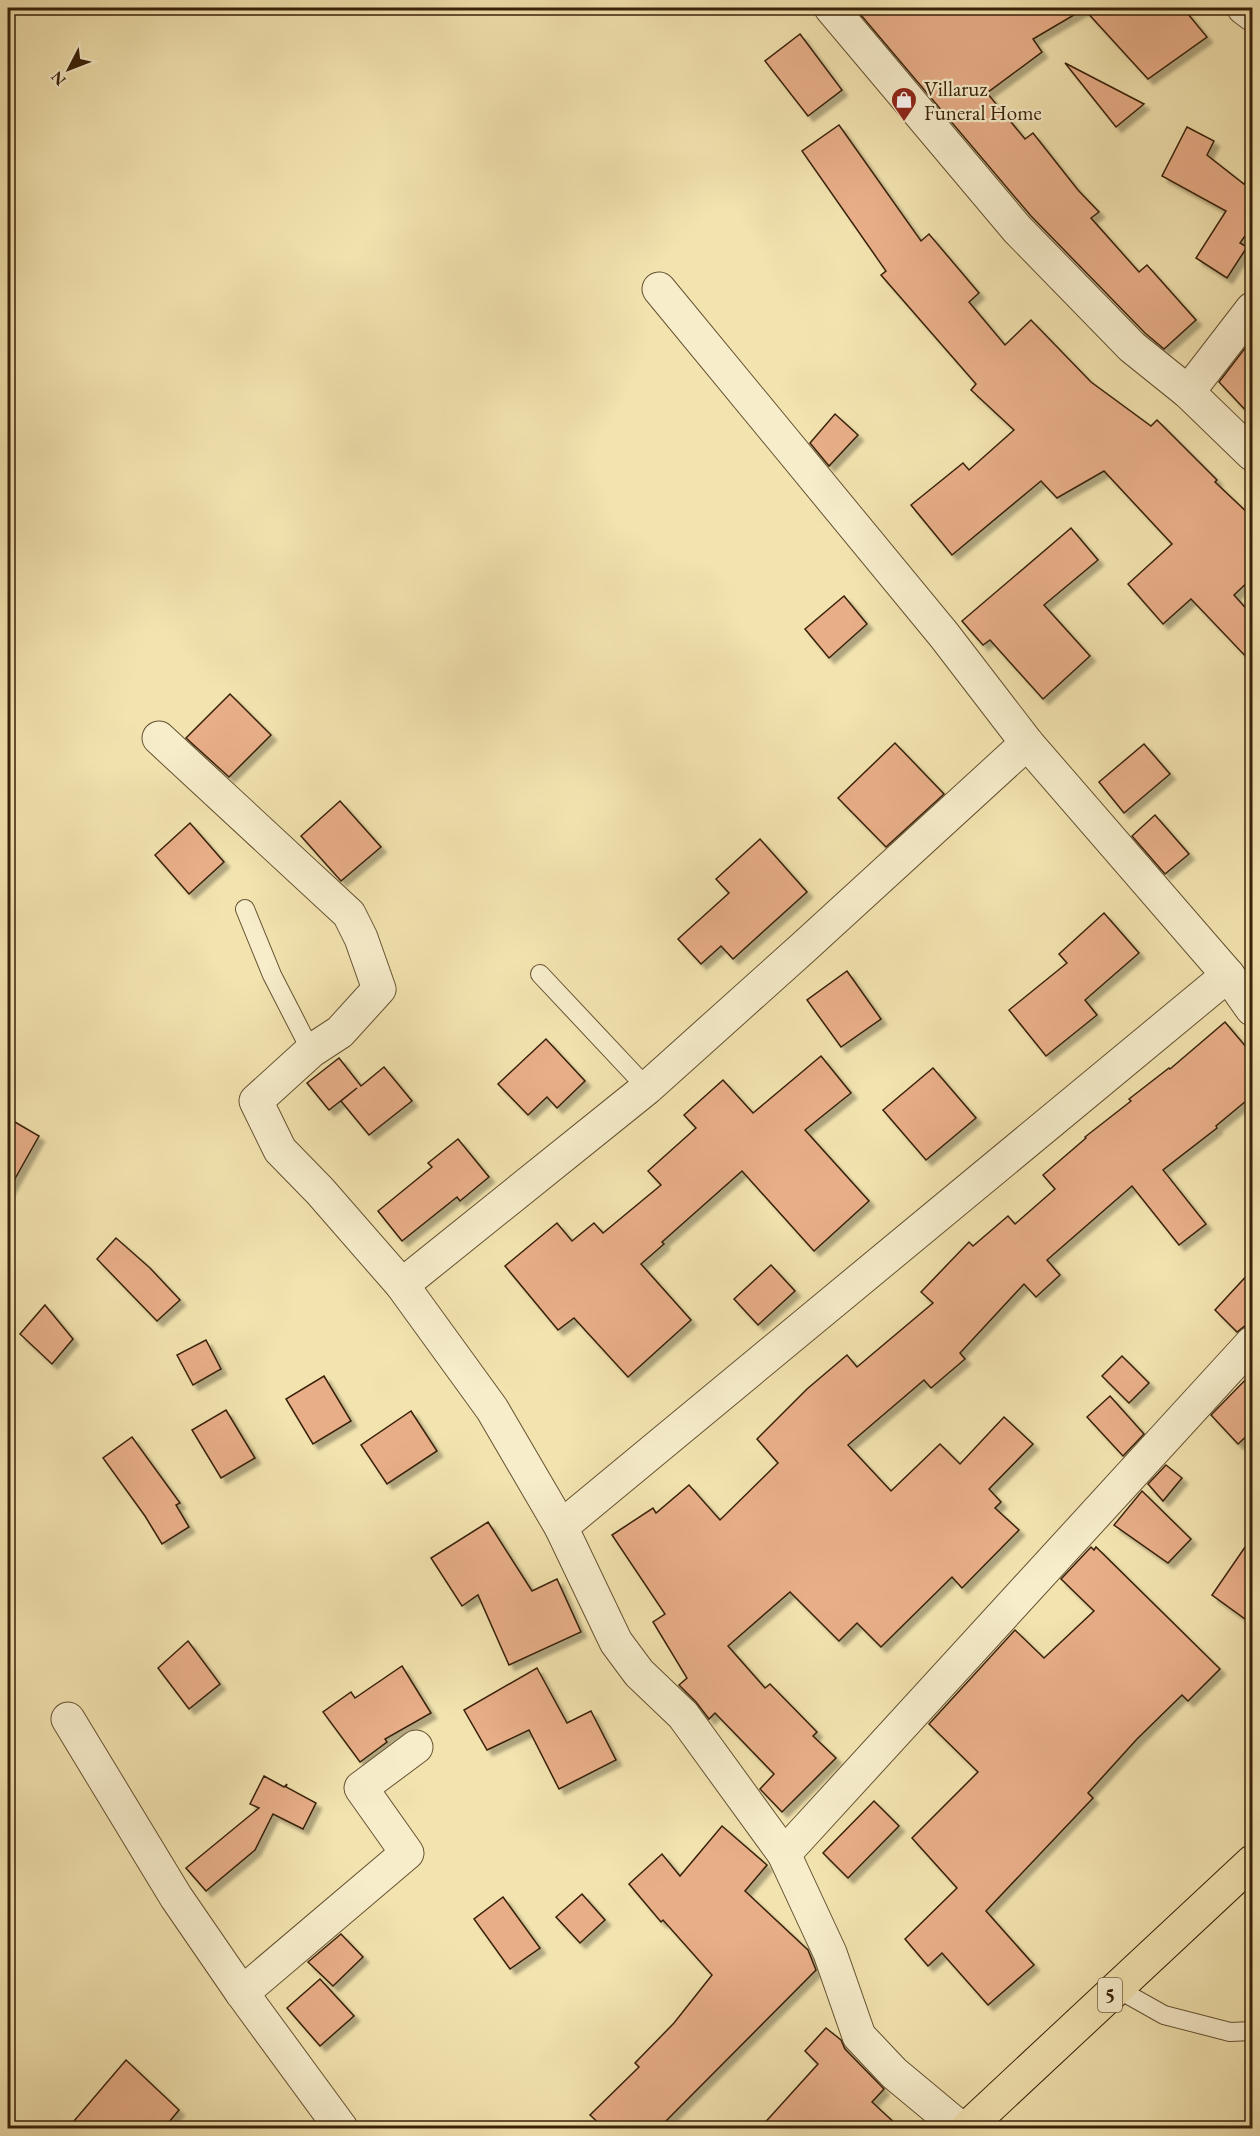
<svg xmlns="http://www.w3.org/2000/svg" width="1260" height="2136" font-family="'EB Garamond',serif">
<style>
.building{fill:#e8ae88;stroke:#382108;stroke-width:1.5;filter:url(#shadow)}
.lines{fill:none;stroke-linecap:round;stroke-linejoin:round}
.service-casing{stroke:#665232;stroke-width:20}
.minor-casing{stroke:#665232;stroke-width:35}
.trunk-casing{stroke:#382108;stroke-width:35}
.service{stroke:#f7edcb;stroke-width:18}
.minor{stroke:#f7edcb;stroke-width:33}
.trunk{stroke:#f2e3af;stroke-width:33}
.labels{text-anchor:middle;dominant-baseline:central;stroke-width:4.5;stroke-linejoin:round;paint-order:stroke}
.shield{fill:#f7edcb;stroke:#715e42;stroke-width:1.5}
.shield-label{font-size:20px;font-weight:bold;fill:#382108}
.poi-label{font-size:21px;fill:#382108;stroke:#f7edcb;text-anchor:start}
</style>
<defs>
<filter id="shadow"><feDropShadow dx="5.5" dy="5.5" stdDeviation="1.5" flood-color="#0004"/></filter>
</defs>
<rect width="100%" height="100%" fill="#f2e3af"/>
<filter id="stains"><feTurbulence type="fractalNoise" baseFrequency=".00333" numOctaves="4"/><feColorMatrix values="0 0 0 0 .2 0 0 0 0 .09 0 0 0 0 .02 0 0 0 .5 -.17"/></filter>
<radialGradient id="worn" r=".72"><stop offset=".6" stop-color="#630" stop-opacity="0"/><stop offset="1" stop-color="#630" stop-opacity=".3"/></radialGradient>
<g class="building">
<path d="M 855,8 L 1183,8 L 1207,37 L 1148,79 L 1084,9 L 1033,39 L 1042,52 L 987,93 L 1025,139 L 1033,133 L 1078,190 L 1099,212 L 1091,218 L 1139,272 L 1147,265 L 1196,320 L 1164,349 L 1145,333 L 1031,216 Z"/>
<path d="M 800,34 L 842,90 L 808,116 L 765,61 Z"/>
<path d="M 1065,63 L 1144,104 L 1116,127 Z"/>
<path d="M 839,125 L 921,241 L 929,234 L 979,293 L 969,302 L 1005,345 L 1031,320 L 1091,382 L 1151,426 L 1157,420 L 1217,480 L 1215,482 L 1252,517 L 1252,578 L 1234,595 L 1252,615 L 1252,663 L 1191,599 L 1163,624 L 1128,584 L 1172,544 L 1104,471 L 1057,498 L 1041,481 L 952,555 L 911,505 L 963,463 L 969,470 L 1014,430 L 971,390 L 976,384 L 881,275 L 886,271 L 802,151 Z"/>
<path d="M 1187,127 L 1214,141 L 1207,155 L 1244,184 L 1252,170 L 1252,226 L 1240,243 L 1247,247 L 1227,278 L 1196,258 L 1226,211 L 1162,176 Z"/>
<path d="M 1252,339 L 1252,417 L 1219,382 Z"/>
<path d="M 835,414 L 858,435 L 829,466 L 810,443 Z"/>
<path d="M 1071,528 L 1098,560 L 1044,605 L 1090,656 L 1043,699 L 990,640 L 983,645 L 962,621 Z"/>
<path d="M 844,596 L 867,624 L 829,658 L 805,629 Z"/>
<path d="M 230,694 L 271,735 L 229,777 L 186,738 Z"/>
<path d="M 895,743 L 944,794 L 886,847 L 838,798 Z"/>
<path d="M 1144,744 L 1170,774 L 1124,813 L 1099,782 Z"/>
<path d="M 340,801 L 381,847 L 341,881 L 301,836 Z"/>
<path d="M 1155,815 L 1189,854 L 1165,874 L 1132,836 Z"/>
<path d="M 190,823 L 224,862 L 189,894 L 155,855 Z"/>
<path d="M 760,839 L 807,892 L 733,959 L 721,946 L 701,964 L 678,939 L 729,893 L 716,879 Z"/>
<path d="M 1104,913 L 1139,953 L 1085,1000 L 1097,1015 L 1046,1056 L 1009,1010 L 1067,963 L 1059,954 Z"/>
<path d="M 847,971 L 881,1019 L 841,1047 L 807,1000 Z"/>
<path d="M 1225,1022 L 1252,1054 L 1252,1096 L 1216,1126 L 1217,1128 L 1163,1170 L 1206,1224 L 1179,1245 L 1132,1186 L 1047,1260 L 1060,1275 L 1036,1297 L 1024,1284 L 960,1353 L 965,1359 L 931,1388 L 924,1380 L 848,1445 L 891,1491 L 940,1444 L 960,1464 L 1004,1417 L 1033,1444 L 989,1489 L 1001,1502 L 995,1508 L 1019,1530 L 962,1588 L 952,1577 L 881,1647 L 857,1623 L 839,1641 L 790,1592 L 728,1646 L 765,1688 L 770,1684 L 817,1732 L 813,1736 L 836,1758 L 782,1812 L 760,1789 L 774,1774 L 715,1713 L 709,1719 L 696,1702 L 679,1685 L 687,1678 L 653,1622 L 665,1614 L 612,1535 L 653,1508 L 656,1513 L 689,1485 L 720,1520 L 778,1463 L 757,1439 L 807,1389 L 847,1355 L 857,1367 L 933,1303 L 921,1292 L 969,1242 L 973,1246 L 1008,1216 L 1015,1224 L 1055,1189 L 1043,1175 L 1086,1138 L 1085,1137 L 1131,1101 L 1129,1099 L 1169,1068 L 1170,1069 Z"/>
<path d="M 546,1039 L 585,1081 L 557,1108 L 547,1097 L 528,1115 L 498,1084 Z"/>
<path d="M 821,1056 L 851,1093 L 805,1130 L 869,1201 L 814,1251 L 742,1171 L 662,1242 L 664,1244 L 641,1264 L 691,1320 L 628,1377 L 574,1318 L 558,1330 L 505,1266 L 557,1223 L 572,1241 L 594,1223 L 603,1233 L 661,1185 L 648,1171 L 696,1128 L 684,1115 L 723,1080 L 753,1113 Z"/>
<path d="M 339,1058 L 361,1086 L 384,1067 L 412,1101 L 369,1135 L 341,1101 L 357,1088 L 329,1110 L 307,1083 Z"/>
<path d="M 933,1068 L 976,1118 L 926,1160 L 883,1110 Z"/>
<path d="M 8,1118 L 39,1136 L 8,1191 Z"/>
<path d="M 458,1139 L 489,1177 L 460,1201 L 457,1197 L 402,1241 L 378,1211 L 432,1167 L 428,1163 Z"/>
<path d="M 116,1238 L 150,1268 L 180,1300 L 157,1321 L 97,1259 Z"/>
<path d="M 771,1265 L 795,1291 L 758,1325 L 734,1299 Z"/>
<path d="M 1252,1270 L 1252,1325 L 1246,1325 L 1237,1332 L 1215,1310 Z"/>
<path d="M 45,1305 L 73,1339 L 52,1364 L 20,1334 Z"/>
<path d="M 206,1340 L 221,1369 L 193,1385 L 177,1355 Z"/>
<path d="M 1122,1356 L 1149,1383 L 1129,1403 L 1102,1376 Z"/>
<path d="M 1252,1373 L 1252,1431 L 1238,1444 L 1211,1415 Z"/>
<path d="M 324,1376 L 351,1421 L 313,1444 L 286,1399 Z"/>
<path d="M 1110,1396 L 1144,1434 L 1123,1456 L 1087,1417 Z"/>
<path d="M 226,1410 L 255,1458 L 221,1478 L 192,1430 Z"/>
<path d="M 411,1411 L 437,1451 L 387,1484 L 361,1445 Z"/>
<path d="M 132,1437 L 180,1503 L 176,1505 L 189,1527 L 162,1544 L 145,1516 L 103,1458 Z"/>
<path d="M 1166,1465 L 1182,1478 L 1163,1501 L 1148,1484 Z"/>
<path d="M 1142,1491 L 1191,1539 L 1168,1563 L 1114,1525 Z"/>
<path d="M 488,1522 L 532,1591 L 557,1579 L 581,1632 L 509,1665 L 478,1595 L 462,1606 L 431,1558 Z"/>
<path d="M 1252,1537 L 1252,1624 L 1212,1595 Z"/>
<path d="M 1091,1547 L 1094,1550 L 1096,1547 L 1220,1669 L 1188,1701 L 1182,1695 L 1137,1739 L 1088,1793 L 1093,1798 L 986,1911 L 1034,1965 L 988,2005 L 942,1953 L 928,1966 L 905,1939 L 957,1888 L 912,1838 L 978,1772 L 929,1724 L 1015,1630 L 1044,1658 L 1094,1611 L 1061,1579 Z"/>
<path d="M 188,1641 L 220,1684 L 189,1709 L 158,1668 Z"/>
<path d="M 402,1666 L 431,1713 L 385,1739 L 387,1742 L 360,1762 L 323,1712 L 351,1692 L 355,1698 Z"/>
<path d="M 537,1668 L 567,1723 L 591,1711 L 616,1760 L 559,1789 L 529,1730 L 487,1750 L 464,1710 Z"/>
<path d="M 264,1776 L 284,1787 L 287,1784 L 286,1787 L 316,1803 L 303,1829 L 273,1814 L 255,1850 L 206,1891 L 186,1868 L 259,1808 L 250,1804 Z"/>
<path d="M 874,1801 L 899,1826 L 848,1878 L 823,1853 Z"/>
<path d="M 722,1826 L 767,1865 L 745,1891 L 808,1950 L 816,1970 L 659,2128 L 604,2128 L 590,2115 L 639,2067 L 635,2063 L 674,2023 L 712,1975 L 663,1920 L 661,1922 L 629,1884 L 662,1854 L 680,1876 Z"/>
<path d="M 582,1894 L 605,1920 L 580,1943 L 556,1917 Z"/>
<path d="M 503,1897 L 540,1948 L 510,1969 L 474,1919 Z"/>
<path d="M 341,1934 L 363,1957 L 333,1986 L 308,1962 Z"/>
<path d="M 320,1979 L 354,2016 L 320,2046 L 287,2008 Z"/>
<path d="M 826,2028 L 841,2040 L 845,2049 L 884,2089 L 872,2102 L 900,2128 L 760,2128 L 818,2064 L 805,2051 Z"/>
<path d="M 126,2060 L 179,2110 L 164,2128 L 68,2128 Z"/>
</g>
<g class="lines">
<defs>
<g id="service">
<path d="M 245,909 L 272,975 L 311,1051"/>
<path d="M 540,974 L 647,1088"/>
<path d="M 1116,1988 L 1164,2015 L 1230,2032 L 1252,2031"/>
</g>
<g id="minor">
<path d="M 831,8 L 1017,229 L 1132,347 L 1188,392 L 1252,454"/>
<path d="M 1244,8 L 1252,14"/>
<path d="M 659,289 L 944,635 L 1027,743 L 1228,975 L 1252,1009"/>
<path d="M 1188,392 L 1252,309"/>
<path d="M 159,738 L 349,914 L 361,938 L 379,989 L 340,1032 L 311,1051 L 256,1101 L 280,1150 L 320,1191 L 402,1285 L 492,1409 L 561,1527 L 616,1642 L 639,1673 L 683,1715 L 784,1854 L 830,1953 L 859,2036 L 894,2073 L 960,2128"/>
<path d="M 402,1285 L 647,1088 L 804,947 L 1027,743"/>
<path d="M 561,1527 L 1228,975"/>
<path d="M 68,1719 L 176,1897 L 242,1993 L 341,2128"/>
<path d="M 784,1854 L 1252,1343"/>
<path d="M 242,1993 L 407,1853 L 361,1788 L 416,1747"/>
</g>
<path id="trunk" d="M 967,2128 L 1252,1862"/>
</defs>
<use href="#service" class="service-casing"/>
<use href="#minor" class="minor-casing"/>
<use href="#trunk" class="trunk-casing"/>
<use href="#service" class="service"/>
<use href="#minor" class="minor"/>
<use href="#trunk" class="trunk"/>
</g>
<defs>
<symbol id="shop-pin" viewBox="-11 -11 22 30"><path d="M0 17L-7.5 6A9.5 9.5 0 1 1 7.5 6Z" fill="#8f2418" stroke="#f7edcb"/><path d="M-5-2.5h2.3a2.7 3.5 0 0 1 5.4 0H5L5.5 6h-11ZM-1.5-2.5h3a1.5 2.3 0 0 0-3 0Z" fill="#fff"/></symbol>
</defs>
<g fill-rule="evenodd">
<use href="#shop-pin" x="889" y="85" width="30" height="40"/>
</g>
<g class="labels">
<rect class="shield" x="1098" y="1978" width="24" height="34" rx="4.5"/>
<g class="shield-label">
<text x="1110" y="1995">5</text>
</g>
<g class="poi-label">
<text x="924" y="88">Villaruz<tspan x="924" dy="24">Funeral Home</tspan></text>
</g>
</g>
<rect width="1260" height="2136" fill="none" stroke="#f2e3af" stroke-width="30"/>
<rect x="9" y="9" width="1242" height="2118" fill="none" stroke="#382108" stroke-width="3"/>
<rect x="15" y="15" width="1230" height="2106" fill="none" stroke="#382108" stroke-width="1.5"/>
<g transform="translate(69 69) rotate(228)" stroke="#f7edcb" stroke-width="4.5" paint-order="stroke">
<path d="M0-4.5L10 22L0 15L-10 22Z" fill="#382108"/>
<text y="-9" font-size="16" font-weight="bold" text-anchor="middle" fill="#382108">N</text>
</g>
<rect width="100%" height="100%" filter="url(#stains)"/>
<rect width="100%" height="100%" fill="url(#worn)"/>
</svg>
